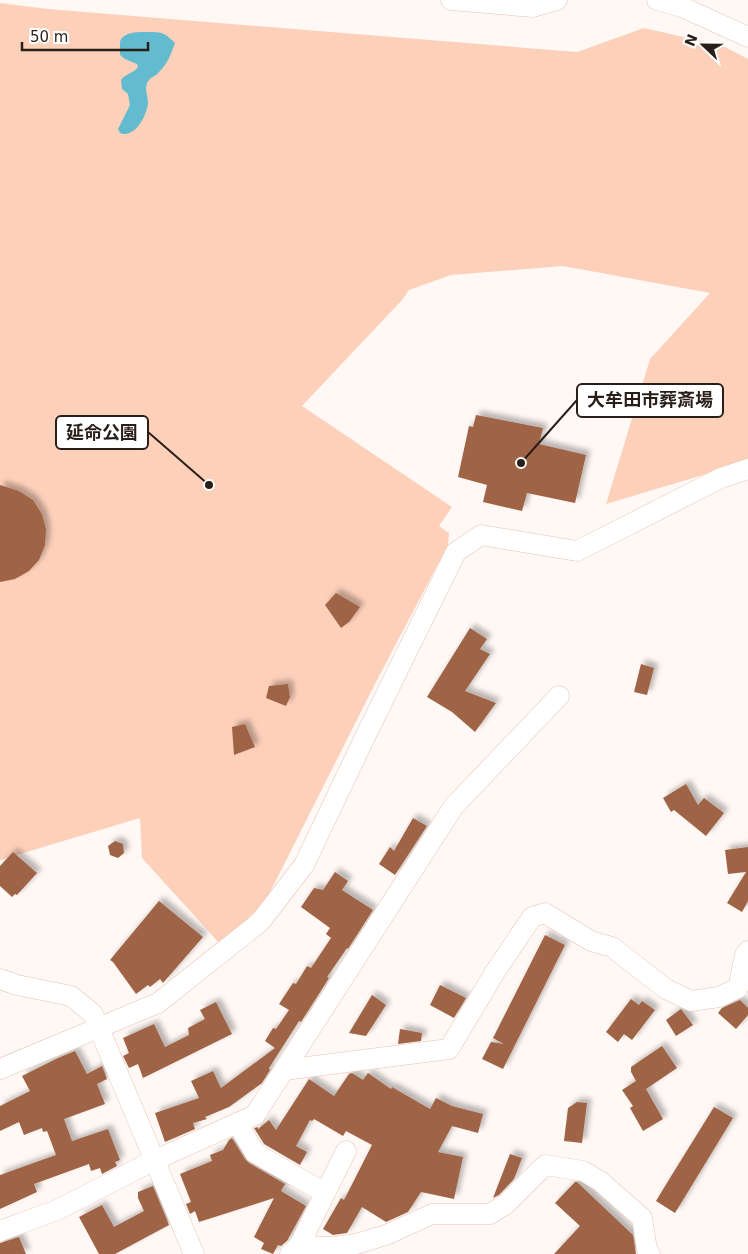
<svg xmlns="http://www.w3.org/2000/svg" width="748" height="1254" font-family="'DejaVu Sans','Noto Sans JP',sans-serif">
<style>
.green{fill:#fdd0ba}
.water{fill:#63bbcf}
.building{fill:#9f6345;filter:url(#shadow)}
.lines{fill:none;stroke-linecap:round;stroke-linejoin:round}
.minor-casing{stroke:#e3c3b3;stroke-width:21}
.minor{stroke:#fff;stroke-width:20}
.leader{fill:none;stroke:#291e18;stroke-width:2}
.callout-dot{fill:#291e18;stroke:#fff;stroke-width:2}
.callout{fill:#fff;stroke:#291e18;stroke-width:2}
.callout-label{font-size:18px;text-anchor:middle;font-weight:bold;fill:#291e18}
</style>
<defs>
<filter id="shadow"><feDropShadow dx="4.5" dy="-4.5" stdDeviation="2.5" flood-color="#0004"/></filter>
</defs>
<rect width="100%" height="100%" fill="#fff8f5"/>
<path class="green" d="M 0,3 L 48,9 L 577,52 L 644,28 L 723,46 L 748,59 L 748,458 L 733,466 L 606,504 L 650,359 L 710,293 L 563,266 L 451,275 L 409,290 L 403,299 L 302,406 L 452,507 L 439,526 L 449,533 L 448,545 L 376,682 L 266,900 L 221,945 L 142,858 L 140,818 L 0,860 Z"/>
<path class="water" d="M 153,32 C 163,32 167,35 175,43 C 171,54 167,65 158,73 C 156,76 151,77 149,80 C 143,86 148,96 148,103 C 147,115 135,139 120,133 L 118,129 L 130,105 L 128,94 L 122,89 L 121,80 C 125,74 134,73 138,67 L 137,64 L 125,59 L 120,55 C 120,51 120,46 120,42 C 123,30 143,32 153,32 Z"/>
<g class="building">
<path d="M 476,415 L 543,428 L 539,444 L 586,455 L 575,503 L 527,493 L 522,511 L 483,502 L 487,485 L 458,477 L 469,426 L 473,427 Z"/>
<path d="M 0,485 L 19,491 L 33,500 L 42,514 L 46,529 L 45,545 L 39,560 L 29,571 L 15,579 L 0,582 Z"/>
<path d="M 336,593 L 360,607 L 349,622 L 341,628 L 325,605 Z"/>
<path d="M 470,628 L 487,639 L 480,649 L 490,654 L 465,691 L 496,703 L 475,732 L 452,712 L 427,697 Z"/>
<path d="M 641,664 L 654,668 L 647,695 L 634,692 Z"/>
<path d="M 288,684 L 290,697 L 286,706 L 266,698 L 269,686 Z"/>
<path d="M 245,724 L 255,747 L 234,755 L 232,727 Z"/>
<path d="M 686,784 L 698,805 L 704,798 L 724,813 L 706,836 L 674,810 L 671,812 L 663,798 Z"/>
<path d="M 413,818 L 427,826 L 395,875 L 379,864 L 390,847 L 394,851 Z"/>
<path d="M 115,841 L 123,844 L 124,853 L 118,858 L 110,855 L 108,846 Z"/>
<path d="M 748,847 L 748,901 L 742,912 L 727,903 L 746,872 L 728,874 L 725,850 Z"/>
<path d="M 13,852 L 37,873 L 17,895 L 15,894 L 12,897 L 0,886 L 0,866 Z"/>
<path d="M 335,872 L 348,881 L 342,890 L 373,910 L 348,949 L 347,948 L 327,977 L 329,978 L 301,1022 L 299,1021 L 269,1068 L 270,1070 L 262,1083 L 229,1107 L 205,1117 L 207,1119 L 193,1123 L 195,1129 L 165,1142 L 155,1113 L 199,1098 L 191,1081 L 213,1071 L 221,1088 L 275,1048 L 265,1041 L 273,1028 L 276,1029 L 289,1010 L 279,1004 L 293,983 L 296,984 L 307,966 L 311,968 L 331,938 L 326,934 L 330,928 L 301,907 L 314,888 L 323,890 Z"/>
<path d="M 159,901 L 203,937 L 163,983 L 160,979 L 150,987 L 148,985 L 136,994 L 113,962 L 110,960 Z"/>
<path d="M 545,935 L 565,945 L 503,1069 L 482,1059 L 491,1042 L 504,1044 L 493,1038 Z"/>
<path d="M 440,985 L 466,998 L 454,1018 L 430,1005 Z"/>
<path d="M 372,995 L 386,1005 L 366,1036 L 349,1033 Z"/>
<path d="M 631,999 L 639,1005 L 642,1001 L 655,1010 L 632,1040 L 624,1034 L 618,1042 L 606,1032 Z"/>
<path d="M 740,1000 L 748,1008 L 748,1015 L 736,1029 L 718,1013 L 722,1008 Z"/>
<path d="M 216,1002 L 232,1034 L 143,1078 L 138,1064 L 129,1068 L 123,1056 L 129,1053 L 123,1038 L 154,1024 L 165,1047 L 189,1035 L 188,1028 L 205,1019 L 200,1010 Z"/>
<path d="M 681,1009 L 693,1025 L 676,1036 L 666,1020 Z"/>
<path d="M 400,1029 L 422,1033 L 421,1041 L 398,1044 Z"/>
<path d="M 662,1046 L 677,1068 L 646,1089 L 663,1119 L 643,1131 L 630,1108 L 633,1106 L 622,1090 L 636,1081 L 631,1072 L 631,1067 Z"/>
<path d="M 75,1051 L 87,1074 L 102,1066 L 107,1079 L 97,1084 L 105,1104 L 64,1119 L 72,1141 L 108,1129 L 120,1160 L 115,1162 L 117,1166 L 102,1174 L 100,1168 L 91,1171 L 89,1164 L 34,1184 L 37,1192 L 0,1209 L 0,1175 L 56,1155 L 47,1131 L 43,1132 L 42,1128 L 24,1135 L 19,1122 L 0,1131 L 0,1106 L 30,1091 L 22,1076 L 58,1058 Z"/>
<path d="M 352,1073 L 363,1080 L 368,1073 L 391,1089 L 392,1087 L 430,1109 L 436,1098 L 452,1106 L 483,1114 L 478,1133 L 452,1126 L 438,1152 L 463,1157 L 454,1199 L 421,1192 L 408,1212 L 386,1222 L 362,1207 L 347,1233 L 333,1235 L 323,1229 L 341,1198 L 344,1200 L 372,1145 L 346,1131 L 343,1136 L 314,1119 L 312,1121 L 310,1120 L 296,1146 L 307,1152 L 300,1165 L 264,1144 L 254,1128 L 258,1127 L 258,1129 L 269,1120 L 276,1130 L 309,1079 L 334,1096 L 349,1074 Z"/>
<path d="M 577,1102 L 587,1103 L 582,1143 L 564,1141 L 568,1108 Z"/>
<path d="M 714,1107 L 733,1118 L 675,1213 L 656,1201 L 670,1178 L 671,1180 L 670,1178 Z"/>
<path d="M 232,1138 L 245,1159 L 249,1163 L 285,1184 L 281,1191 L 306,1206 L 287,1241 L 281,1246 L 278,1245 L 273,1254 L 261,1249 L 264,1243 L 254,1237 L 274,1198 L 199,1222 L 195,1211 L 190,1214 L 186,1204 L 191,1202 L 180,1174 L 212,1161 L 210,1155 L 223,1150 L 229,1140 Z"/>
<path d="M 510,1154 L 522,1158 L 514,1179 L 499,1195 L 493,1198 Z"/>
<path d="M 575,1182 L 577,1182 L 633,1235 L 636,1254 L 554,1254 L 580,1226 L 555,1203 Z"/>
<path d="M 153,1186 L 169,1225 L 115,1254 L 99,1254 L 79,1217 L 102,1205 L 114,1227 L 144,1211 L 138,1198 L 138,1192 Z"/>
<path d="M 19,1237 L 26,1254 L 0,1254 L 0,1243 Z"/>
</g>
<g class="lines">
<defs>
<g id="minor">
<path d="M 451,0 L 533,7 L 557,0"/>
<path d="M 657,0 L 682,7 L 748,37"/>
<path d="M 0,979 L 17,985 L 71,996 L 93,1014 L 194,1254"/>
<path d="M 738,988 L 745,955 L 748,951"/>
<path d="M 0,1069 L 158,1003 L 260,922 L 304,865 L 365,737 L 456,552 L 481,535 L 577,551 L 721,478 L 748,469"/>
<path d="M 284,1070 L 449,1049 L 495,972 L 532,917 L 545,913 L 591,941 L 612,947 L 666,989 L 691,1001 L 719,997 L 738,988"/>
<path d="M 237,1123 L 255,1153 L 325,1193"/>
<path d="M 0,1231 L 57,1210 L 155,1160 L 255,1115 L 454,806 L 559,696"/>
<path d="M 299,1246 L 346,1151"/>
<path d="M 290,1254 L 299,1246 L 335,1247 L 356,1244 L 386,1235 L 432,1214 L 490,1214 L 506,1204 L 545,1165 L 583,1171 L 600,1181 L 642,1218 L 647,1250 L 650,1254"/>
</g>
</defs>
<use href="#minor" class="minor-casing"/>
<use href="#minor" class="minor"/>
</g>
<path class="leader" d="M521 463L577 400M209 485L148 432"/>
<g class="callout-dot">
<circle cx="521" cy="463" r="5"/>
<circle cx="209" cy="485" r="5"/>
</g>
<g class="callout">
<rect x="577" y="384" width="146" height="33" rx="5"/>
<rect x="56" y="416" width="92" height="33" rx="5"/>
</g>
<g class="callout-label">
<text x="650" y="406">大牟田市葬斎場</text>
<text x="102" y="439">延命公園</text>
</g>
<g transform="translate(703 45) rotate(292)" stroke="#ffffff" stroke-width="4" paint-order="stroke">
<path d="M0-4L9 19L0 12L-9 19Z" fill="#291e18"/>
<text y="-8" font-size="14" font-weight="bold" text-anchor="middle" fill="#291e18">N</text>
</g>
<path d="M22 42v8h126v-8" fill="none" stroke="#291e18" stroke-width="2.5"/>
<text x="30" y="42" font-size="15" fill="#291e18" stroke="#ffffff" stroke-width="4" paint-order="stroke">50 m</text>
</svg>
